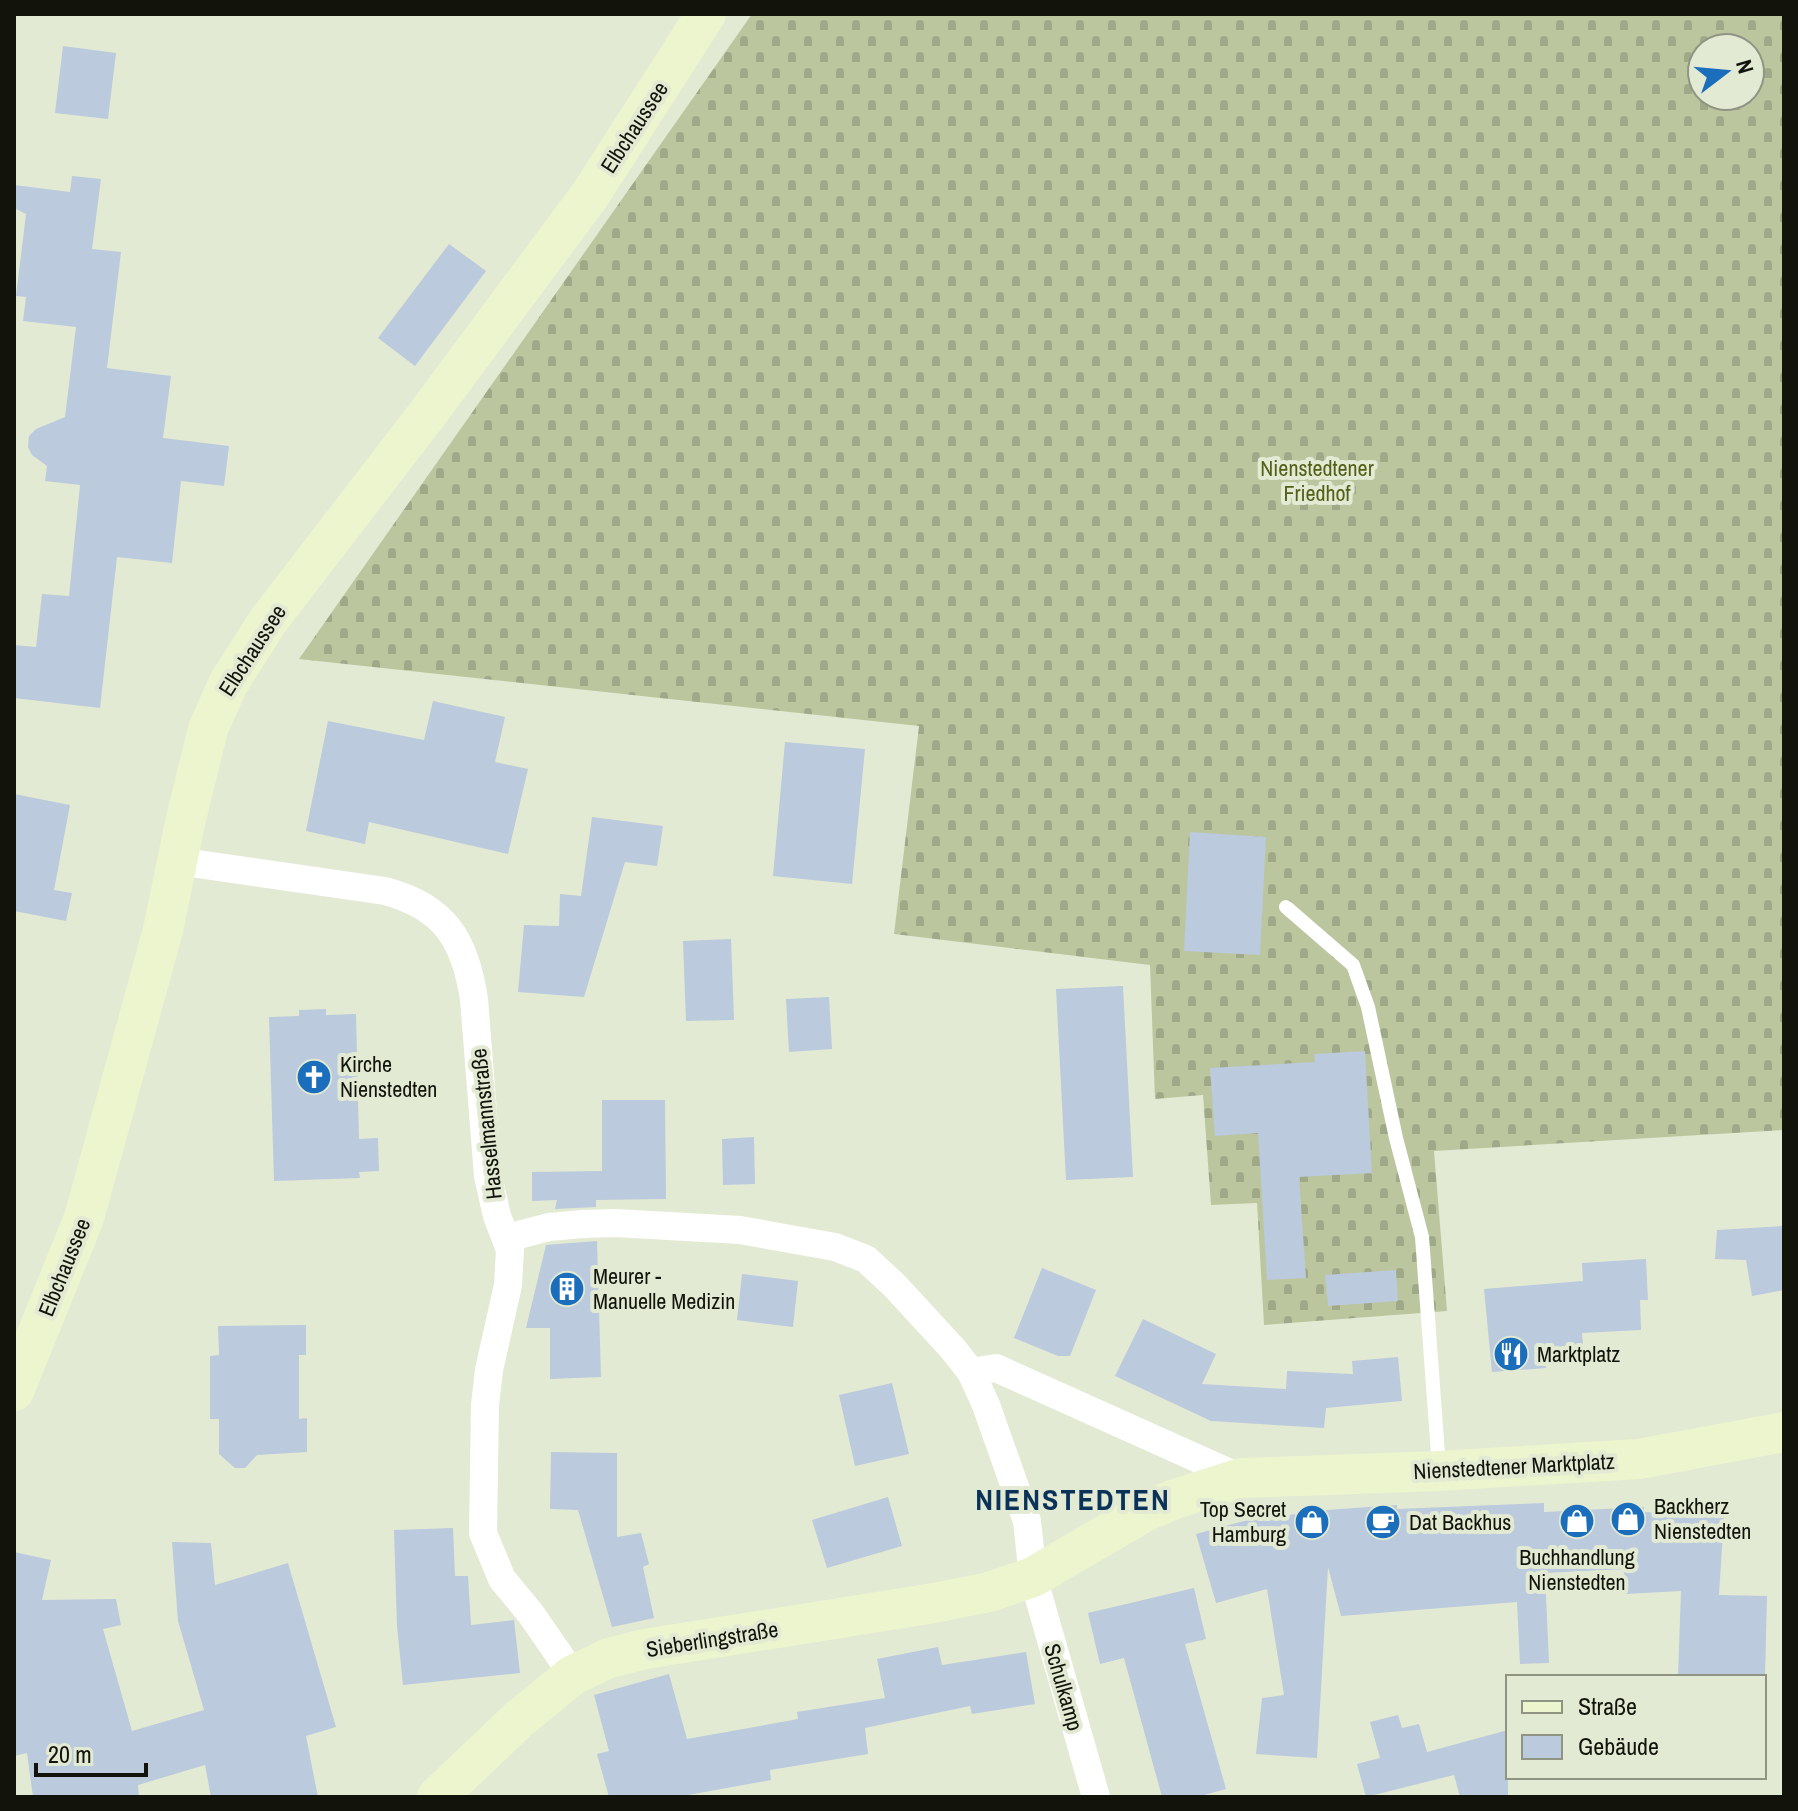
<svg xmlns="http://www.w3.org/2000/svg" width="1798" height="1811" font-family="'Archivo Narrow',sans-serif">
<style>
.cemetery{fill:url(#cemetery-stones);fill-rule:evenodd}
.building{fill:#bbcadc}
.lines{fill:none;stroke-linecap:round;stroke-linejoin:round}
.lane{stroke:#fff;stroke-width:14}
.street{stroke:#fff;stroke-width:28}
.secondary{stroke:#edf5ce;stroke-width:40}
.labels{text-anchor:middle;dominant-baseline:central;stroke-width:8;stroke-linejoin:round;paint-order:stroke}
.street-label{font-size:22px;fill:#12140c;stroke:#e3ead3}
.park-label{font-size:22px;fill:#515f17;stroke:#e3ead3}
.poi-label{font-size:22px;fill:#12140c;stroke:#e3ead3;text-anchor:start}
.district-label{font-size:30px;font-weight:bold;letter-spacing:2px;fill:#0b3258;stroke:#e3ead3}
</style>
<defs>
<pattern id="cemetery-stones" width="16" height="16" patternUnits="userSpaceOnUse" patternTransform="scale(2)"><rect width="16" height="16" fill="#bbc69e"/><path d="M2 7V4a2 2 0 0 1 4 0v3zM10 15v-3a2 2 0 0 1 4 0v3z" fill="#a0a987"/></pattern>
</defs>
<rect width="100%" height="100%" fill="#e3ead3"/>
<path class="cemetery" d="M 752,14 L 1784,14 L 1784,1130 L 1434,1151 L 1447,1311 L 1264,1325 L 1257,1203 L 1211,1205 L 1203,1095 L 1155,1099 L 1150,965 L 894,934 L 919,726 L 299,659 ZM 1702,48 L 1750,48 L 1750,96 L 1702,96 Z"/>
<g class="building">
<path d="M 63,46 L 116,53 L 108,119 L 55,113 Z"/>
<path d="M 72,176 L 101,179 L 92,249 L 121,252 L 107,368 L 171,376 L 163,438 L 229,446 L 224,486 L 181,481 L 172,563 L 117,557 L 100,708 L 14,698 L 14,645 L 36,647 L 42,594 L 69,596 L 80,485 L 45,481 L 47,466 L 32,455 L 28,447 L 29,436 L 36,429 L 65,417 L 76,327 L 23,321 L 26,297 L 16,296 L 26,214 L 14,208 L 14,185 L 70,192 Z"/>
<path d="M 449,244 L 486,271 L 415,366 L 378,338 Z"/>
<path d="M 433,701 L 505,717 L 495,762 L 528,769 L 508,854 L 369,822 L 365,844 L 306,831 L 328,721 L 424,740 Z"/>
<path d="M 785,742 L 865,749 L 852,884 L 773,876 Z"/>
<path d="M 14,794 L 70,805 L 54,890 L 72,893 L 66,921 L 14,911 Z"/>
<path d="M 592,817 L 663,826 L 657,866 L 625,862 L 584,997 L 518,992 L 524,925 L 559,926 L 560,894 L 581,896 Z"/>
<path d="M 1190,832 L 1266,837 L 1260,955 L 1184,951 Z"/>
<path d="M 731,939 L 734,1020 L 686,1021 L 683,941 Z"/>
<path d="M 1123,986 L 1133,1177 L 1066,1180 L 1056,989 Z"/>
<path d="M 829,997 L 832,1049 L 789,1052 L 786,999 Z"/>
<path d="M 326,1009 L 326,1015 L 356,1014 L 359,1139 L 378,1138 L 379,1171 L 359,1172 L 360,1178 L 274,1181 L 269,1017 L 299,1016 L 299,1010 Z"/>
<path d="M 1365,1051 L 1372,1173 L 1299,1177 L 1306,1278 L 1267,1280 L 1258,1133 L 1215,1136 L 1210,1068 L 1315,1062 L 1314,1054 Z"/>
<path d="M 602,1100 L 665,1100 L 666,1199 L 596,1200 L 596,1207 L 555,1209 L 557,1200 L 532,1201 L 532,1172 L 602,1171 Z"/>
<path d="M 754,1137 L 755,1184 L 723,1185 L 722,1139 Z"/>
<path d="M 1784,1226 L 1784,1290 L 1752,1296 L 1746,1260 L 1715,1259 L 1717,1230 Z"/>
<path d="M 597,1241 L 601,1377 L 550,1379 L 550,1328 L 526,1328 L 546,1245 Z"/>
<path d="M 1646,1259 L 1648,1300 L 1640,1300 L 1641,1330 L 1582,1333 L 1584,1356 L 1545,1361 L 1546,1368 L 1492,1372 L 1484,1289 L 1583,1281 L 1582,1263 Z"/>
<path d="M 1042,1268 L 1096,1290 L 1070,1356 L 1058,1356 L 1014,1338 Z"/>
<path d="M 1396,1270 L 1398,1301 L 1328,1306 L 1325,1275 Z"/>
<path d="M 742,1274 L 798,1281 L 793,1327 L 737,1320 Z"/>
<path d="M 1143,1319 L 1216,1354 L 1202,1384 L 1286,1389 L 1287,1371 L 1353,1374 L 1352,1361 L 1398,1357 L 1402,1401 L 1326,1408 L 1324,1428 L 1211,1421 L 1115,1376 Z"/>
<path d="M 306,1325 L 306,1355 L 299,1355 L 299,1419 L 307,1418 L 307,1452 L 257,1455 L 245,1468 L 235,1468 L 219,1454 L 219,1419 L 210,1419 L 210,1356 L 219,1355 L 218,1326 Z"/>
<path d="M 892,1383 L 909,1454 L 855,1466 L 839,1395 Z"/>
<path d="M 551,1452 L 617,1453 L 617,1537 L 641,1533 L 649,1564 L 643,1567 L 654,1618 L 612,1627 L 578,1510 L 550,1509 Z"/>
<path d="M 888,1497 L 902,1546 L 827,1568 L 812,1520 Z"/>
<path d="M 1544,1503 L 1544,1512 L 1644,1507 L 1644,1512 L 1724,1516 L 1719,1595 L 1767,1596 L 1765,1677 L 1678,1677 L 1681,1591 L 1625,1594 L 1624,1569 L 1545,1573 L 1549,1663 L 1520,1664 L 1517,1602 L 1341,1616 L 1328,1567 L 1317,1758 L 1256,1754 L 1262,1698 L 1284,1695 L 1267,1589 L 1216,1603 L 1196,1534 L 1244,1521 L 1326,1510 L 1397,1505 L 1397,1509 Z"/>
<path d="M 453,1528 L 455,1576 L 468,1576 L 471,1625 L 514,1620 L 520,1673 L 403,1685 L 397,1626 L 394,1530 Z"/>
<path d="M 172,1542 L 211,1543 L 215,1585 L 288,1563 L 336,1727 L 306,1736 L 318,1797 L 211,1797 L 205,1765 L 138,1785 L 139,1797 L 33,1797 L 27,1753 L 14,1756 L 14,1552 L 51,1560 L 42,1600 L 116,1599 L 121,1625 L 103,1629 L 132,1731 L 204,1710 L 178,1621 Z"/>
<path d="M 1194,1588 L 1206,1639 L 1185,1644 L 1226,1789 L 1197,1797 L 1162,1797 L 1124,1658 L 1100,1664 L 1088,1613 Z"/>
<path d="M 938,1647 L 942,1665 L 1026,1652 L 1035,1704 L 972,1714 L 970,1706 L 865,1728 L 868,1754 L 770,1770 L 771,1780 L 677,1797 L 609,1797 L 597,1754 L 609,1751 L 594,1695 L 669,1674 L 687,1739 L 798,1719 L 797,1712 L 885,1698 L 877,1659 Z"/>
<path d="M 1398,1715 L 1402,1728 L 1419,1724 L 1427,1752 L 1508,1730 L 1508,1797 L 1460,1797 L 1454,1775 L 1366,1797 L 1357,1764 L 1380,1758 L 1370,1722 Z"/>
</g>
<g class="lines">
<path class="lane" d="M 1286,907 L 1353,965 L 1368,1007 L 1396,1138 L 1422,1237 L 1439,1467"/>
<g class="street">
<path d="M 177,861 L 385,891 C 445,907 465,940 474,999 L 488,1176 L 497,1216 L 510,1250 L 508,1285 L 489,1370 L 485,1405 L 483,1533 L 502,1579 L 531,1614 L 573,1675"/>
<path d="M 507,1238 L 549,1227 L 583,1224 L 615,1223 L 740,1230 L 835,1247 L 866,1259 L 895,1286 L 953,1349 L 971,1372 L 986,1405 L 1027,1521 L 1033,1577 L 1096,1797"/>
<path d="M 971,1372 L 996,1368 L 1241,1478"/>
</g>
<g class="secondary">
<path d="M 14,1391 L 84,1218 L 163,930 L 185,823 L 208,729 L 228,684 L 268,621 L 428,413 L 590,195 L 706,14"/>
<path d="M 437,1797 L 519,1719 L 573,1675 L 609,1658 L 645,1649 L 934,1603 L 989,1592 L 1033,1577 L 1146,1511 L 1175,1499 L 1241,1478 L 1439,1471 L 1639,1459 L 1784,1432"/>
</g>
</g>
<defs>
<symbol id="church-disc" viewBox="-11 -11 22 22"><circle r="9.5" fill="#1a6ebc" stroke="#e3ead3"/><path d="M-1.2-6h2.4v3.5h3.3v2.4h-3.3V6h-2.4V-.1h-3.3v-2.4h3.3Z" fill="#fff"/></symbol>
<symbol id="building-disc" viewBox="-11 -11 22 22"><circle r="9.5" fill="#1a6ebc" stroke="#e3ead3"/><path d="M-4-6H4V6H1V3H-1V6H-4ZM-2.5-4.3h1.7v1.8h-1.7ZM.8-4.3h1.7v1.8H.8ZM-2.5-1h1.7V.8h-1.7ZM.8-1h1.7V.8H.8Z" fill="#fff"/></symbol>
<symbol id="restaurant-disc" viewBox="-11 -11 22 22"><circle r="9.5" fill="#1a6ebc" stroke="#e3ead3"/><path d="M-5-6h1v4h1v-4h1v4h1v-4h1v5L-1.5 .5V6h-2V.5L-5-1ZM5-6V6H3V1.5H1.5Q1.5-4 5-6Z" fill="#fff"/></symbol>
<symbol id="shop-disc" viewBox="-11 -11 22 22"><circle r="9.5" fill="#1a6ebc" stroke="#e3ead3"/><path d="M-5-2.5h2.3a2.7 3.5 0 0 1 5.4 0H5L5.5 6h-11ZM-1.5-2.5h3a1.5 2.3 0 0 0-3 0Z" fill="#fff"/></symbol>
<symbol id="cafe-disc" viewBox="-11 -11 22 22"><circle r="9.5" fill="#1a6ebc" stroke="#e3ead3"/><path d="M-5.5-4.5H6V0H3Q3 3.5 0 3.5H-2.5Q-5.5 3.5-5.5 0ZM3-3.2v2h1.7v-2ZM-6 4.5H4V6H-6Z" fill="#fff"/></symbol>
</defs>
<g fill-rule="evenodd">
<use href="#church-disc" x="294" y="1057" width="40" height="40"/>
<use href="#building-disc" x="547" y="1269" width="40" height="40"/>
<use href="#restaurant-disc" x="1491" y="1334" width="40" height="40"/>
<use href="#shop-disc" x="1608" y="1499" width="40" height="40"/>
<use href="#shop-disc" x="1557" y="1501" width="40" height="40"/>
<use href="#shop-disc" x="1292" y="1502" width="40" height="40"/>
<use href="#cafe-disc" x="1363" y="1502" width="40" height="40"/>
</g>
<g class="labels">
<g class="street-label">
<text transform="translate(634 127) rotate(-57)">Elbchaussee</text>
<text transform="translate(252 650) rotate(-57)">Elbchaussee</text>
<text transform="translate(486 1124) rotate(-96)">Hasselmannstraße</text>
<text transform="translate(64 1267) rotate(-68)">Elbchaussee</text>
<text transform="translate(1514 1466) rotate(-3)">Nienstedtener Marktplatz</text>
<text transform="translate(712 1639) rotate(-9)">Sieberlingstraße</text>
<text transform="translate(1064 1687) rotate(74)">Schulkamp</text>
</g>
<g class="park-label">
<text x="1317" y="468">Nienstedtener<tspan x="1317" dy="25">Friedhof</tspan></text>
</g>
<g class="poi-label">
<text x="340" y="1064">Kirche<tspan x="340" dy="25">Nienstedten</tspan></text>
<text x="593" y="1276">Meurer -<tspan x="593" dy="25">Manuelle Medizin</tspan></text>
<text x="1537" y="1354">Marktplatz</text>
<text x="1654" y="1506">Backherz<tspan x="1654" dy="25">Nienstedten</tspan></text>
<text x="1286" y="1509" text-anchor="end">Top Secret<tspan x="1286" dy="25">Hamburg</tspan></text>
<text x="1409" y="1522">Dat Backhus</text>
<text x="1577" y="1557" text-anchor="middle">Buchhandlung<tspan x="1577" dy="25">Nienstedten</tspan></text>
</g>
<g class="district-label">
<text x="1073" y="1499">NIENSTEDTEN</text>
</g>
</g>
<rect width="1798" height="1811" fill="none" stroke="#12140c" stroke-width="32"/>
<rect x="1506" y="1675" width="260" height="104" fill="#e3ead3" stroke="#8f9483" stroke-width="2"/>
<rect x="1522" y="1701" width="40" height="12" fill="#edf5ce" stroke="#8f9483" stroke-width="2"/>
<text x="1578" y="1715" font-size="24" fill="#12140c">Straße</text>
<rect x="1522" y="1735" width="40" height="24" fill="#bbcadc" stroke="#8f9483" stroke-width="2"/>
<text x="1578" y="1755" font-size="24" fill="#12140c">Gebäude</text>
<g transform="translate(1726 72) rotate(74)"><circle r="38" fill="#e3ead3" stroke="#8f9483" stroke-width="2"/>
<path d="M0-6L14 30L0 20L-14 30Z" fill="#1a6ebc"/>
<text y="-12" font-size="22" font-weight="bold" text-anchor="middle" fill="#12140c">N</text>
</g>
<path d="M36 1763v12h110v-12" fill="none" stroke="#12140c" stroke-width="4"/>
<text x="48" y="1763" font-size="24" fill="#12140c" stroke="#e3ead3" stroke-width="6" paint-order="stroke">20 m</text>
</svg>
